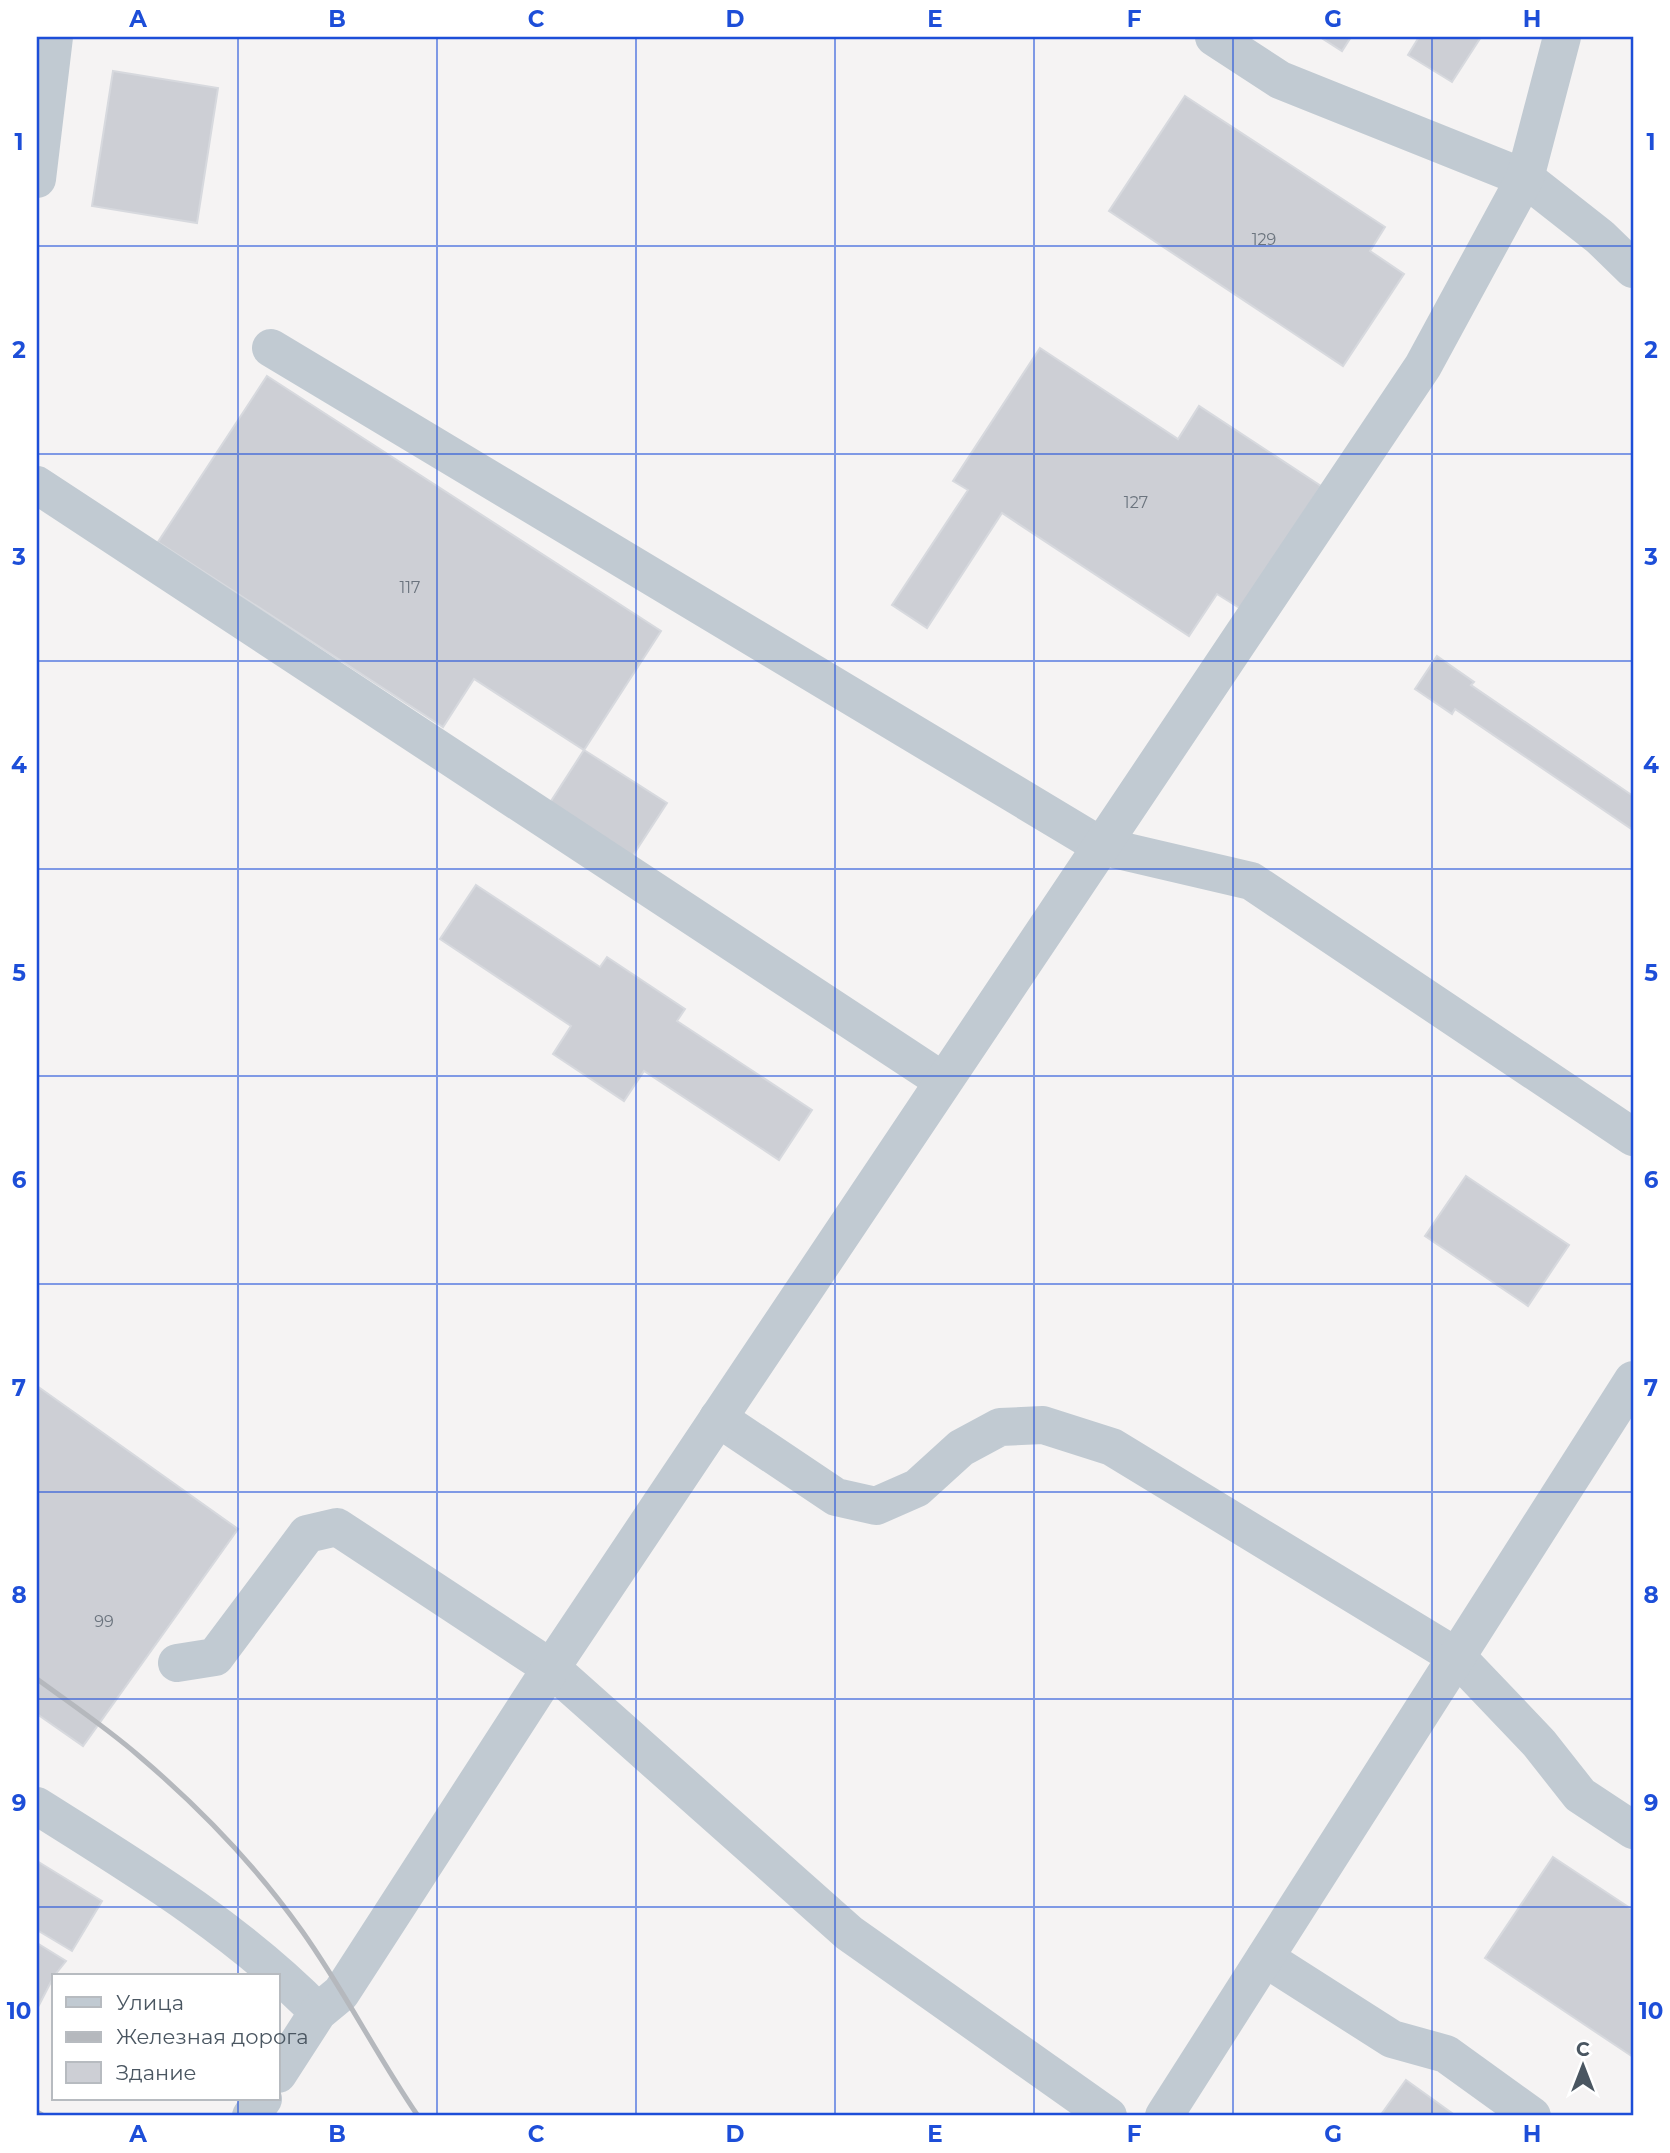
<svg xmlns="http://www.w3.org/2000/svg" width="1670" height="2153" font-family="Montserrat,sans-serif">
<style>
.building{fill:#cdcfd5;stroke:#d7d9de;stroke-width:2}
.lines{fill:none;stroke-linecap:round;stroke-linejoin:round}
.minor{stroke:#c1cad2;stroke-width:38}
.rail{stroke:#b5b8bd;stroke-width:5}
.grid{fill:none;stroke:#1d4ed8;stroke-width:2;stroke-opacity:0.55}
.labels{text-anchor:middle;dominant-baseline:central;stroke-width:5;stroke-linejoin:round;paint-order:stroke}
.number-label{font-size:16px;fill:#6b747e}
.neatline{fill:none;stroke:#1d4ed8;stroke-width:2.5}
.grid-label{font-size:23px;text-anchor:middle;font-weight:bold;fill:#1d4ed8}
</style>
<rect width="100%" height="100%" fill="#f5f3f3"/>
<g class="building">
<path d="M 1320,37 L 1351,37 L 1342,51 Z"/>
<path d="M 1419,37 L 1481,37 L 1452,82 L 1408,55 Z"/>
<path d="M 113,71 L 218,88 L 197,223 L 92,206 Z"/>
<path d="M 1185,96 L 1385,227 L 1370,251 L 1404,274 L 1343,366 L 1109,211 Z"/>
<path d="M 1040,348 L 1178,439 L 1199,406 L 1321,486 L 1241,609 L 1217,594 L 1189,636 L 1002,513 L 927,628 L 892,605 L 968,490 L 953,481 Z"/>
<path d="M 267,376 L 661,631 L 584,750 L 474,679 L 443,727 L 158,542 Z"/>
<path d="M 1437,656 L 1474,682 L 1471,685 L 1633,796 L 1633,830 L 1455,709 L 1452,714 L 1415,689 Z"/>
<path d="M 584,750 L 667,803 L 626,866 L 544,812 Z"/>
<path d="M 476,885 L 600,967 L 607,957 L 685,1009 L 677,1021 L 812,1110 L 779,1160 L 644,1071 L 624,1101 L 553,1054 L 571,1026 L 440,939 Z"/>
<path d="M 1466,1176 L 1569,1245 L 1528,1306 L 1425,1236 Z"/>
<path d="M 37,1386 L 238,1529 L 83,1746 L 37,1714 Z"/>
<path d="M 1553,1857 L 1633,1910 L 1633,2057 L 1485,1958 Z"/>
<path d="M 37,1861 L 102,1901 L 72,1951 L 37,1930 Z"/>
<path d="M 37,1943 L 66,1961 L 54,1976 L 37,2009 Z"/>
<path d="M 1406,2080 L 1456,2116 L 1380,2116 Z"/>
</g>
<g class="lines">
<g class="minor">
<path d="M 1214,37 L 1280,80 L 1525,178 L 1600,237 L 1633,269"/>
<path d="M 37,179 L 54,37"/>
<path d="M 271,348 L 1101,846 L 1251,881 L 1633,1137"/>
<path d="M 37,485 L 943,1081"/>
<path d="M 718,1418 L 836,1497 L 876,1506 L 917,1488 L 961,1448 L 1000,1427 L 1043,1425 L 1112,1447 L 1457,1657 L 1539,1743 L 1580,1795 L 1633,1830"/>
<path d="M 177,1663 L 215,1657 L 307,1534 L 337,1527 L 551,1668 L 849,1933 L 1108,2116"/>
<path d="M 37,1806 C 134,1867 237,1929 318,2012"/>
<path d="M 1265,1958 L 1392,2039 L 1446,2054 L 1532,2116"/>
<path d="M 278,2074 L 318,2012 L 341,1993 L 551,1668 L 1423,366 L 1525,178 L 1562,37"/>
<path d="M 251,2116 L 263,2099"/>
<path d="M 1164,2116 L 1633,1380"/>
</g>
<g class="rail">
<path d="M 37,1679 C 71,1704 107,1728 139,1756 C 199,1807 256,1866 302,1931 C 344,1990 377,2056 418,2116"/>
<path d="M 37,2112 L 44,2116"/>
</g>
</g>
<path class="grid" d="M 238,37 L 238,1976M 437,37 L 437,2116M 636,37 L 636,2116M 835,37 L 835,2116M 1034,37 L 1034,2116M 1233,37 L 1233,2116M 1432,37 L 1432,2116M 37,246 L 1633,246M 37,454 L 1633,454M 37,661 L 1633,661M 37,869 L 1633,869M 37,1076 L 1633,1076M 37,1284 L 1633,1284M 37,1492 L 1633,1492M 37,1699 L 1633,1699M 37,1907 L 1633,1907M 238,2099 L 238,2116"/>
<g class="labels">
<g class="number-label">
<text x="1264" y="239">129</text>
<text x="1136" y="502">127</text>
<text x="410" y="587">117</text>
<text x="104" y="1621">99</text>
</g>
</g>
<rect width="1670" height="2153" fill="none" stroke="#ffffff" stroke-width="77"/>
<rect x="52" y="1974" width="228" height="126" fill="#ffffff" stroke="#b7bbc0" stroke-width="2"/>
<rect x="66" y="1997" width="35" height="10" fill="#c1cad2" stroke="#b7bbc0" stroke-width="2"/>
<text x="116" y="2010" font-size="21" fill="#4a5661">Улица</text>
<rect x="66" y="2032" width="35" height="10" fill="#b5b8bd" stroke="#b7bbc0" stroke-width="2"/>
<text x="116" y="2044" font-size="21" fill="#4a5661">Железная дорога</text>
<rect x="66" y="2062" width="35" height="21" fill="#cdcfd5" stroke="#b7bbc0" stroke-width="2"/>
<text x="116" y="2080" font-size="21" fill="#4a5661">Здание</text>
<g transform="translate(1583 2066)" stroke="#ffffff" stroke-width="5" paint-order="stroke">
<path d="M0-5L12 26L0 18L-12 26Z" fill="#4a5661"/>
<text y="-10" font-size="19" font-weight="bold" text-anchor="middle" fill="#4a5661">С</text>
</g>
<rect x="38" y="38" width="1594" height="2076" class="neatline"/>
<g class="grid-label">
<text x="138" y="27">A</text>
<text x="337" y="27">B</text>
<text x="536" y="27">C</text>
<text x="735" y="27">D</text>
<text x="935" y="27">E</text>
<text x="1134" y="27">F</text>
<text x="1333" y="27">G</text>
<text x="1532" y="27">H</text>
<text x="19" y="150">1</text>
<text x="1651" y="150">1</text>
<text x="19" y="358">2</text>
<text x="1651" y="358">2</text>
<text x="19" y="565">3</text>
<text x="1651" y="565">3</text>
<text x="19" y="773">4</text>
<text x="1651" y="773">4</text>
<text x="19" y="981">5</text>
<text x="1651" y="981">5</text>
<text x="19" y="1188">6</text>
<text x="1651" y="1188">6</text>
<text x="19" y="1396">7</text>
<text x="1651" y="1396">7</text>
<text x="19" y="1603">8</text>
<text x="1651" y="1603">8</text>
<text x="19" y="1811">9</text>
<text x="1651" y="1811">9</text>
<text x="19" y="2019">10</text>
<text x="1651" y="2019">10</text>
<text x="138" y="2142">A</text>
<text x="337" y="2142">B</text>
<text x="536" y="2142">C</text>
<text x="735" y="2142">D</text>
<text x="935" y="2142">E</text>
<text x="1134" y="2142">F</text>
<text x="1333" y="2142">G</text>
<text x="1532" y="2142">H</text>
</g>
</svg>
